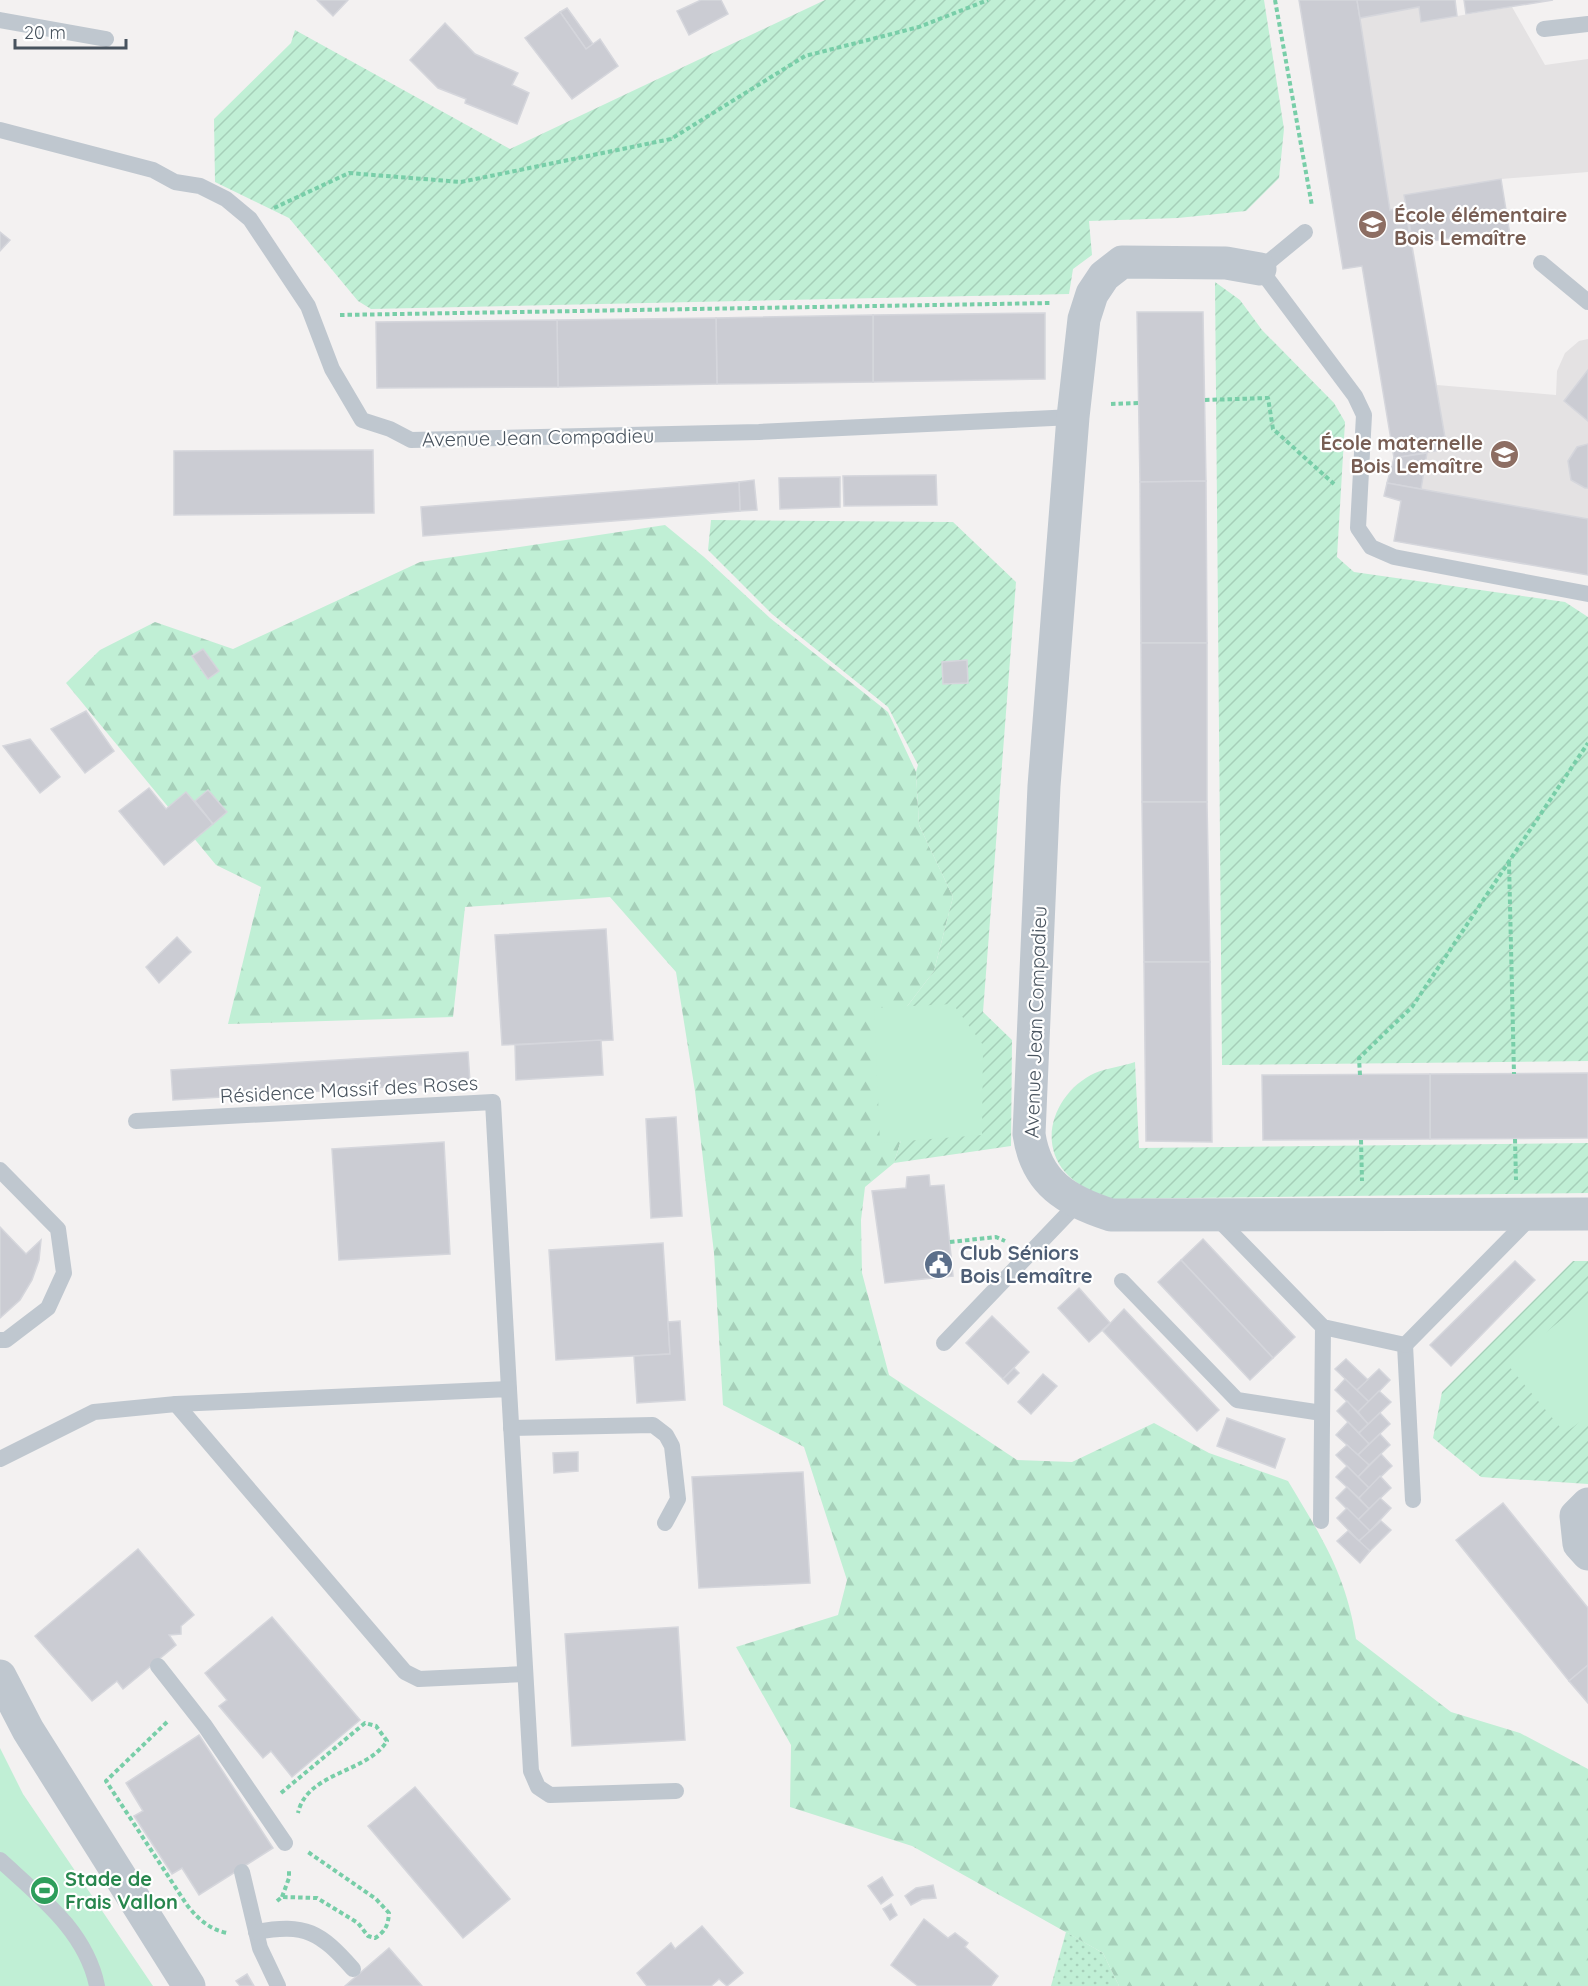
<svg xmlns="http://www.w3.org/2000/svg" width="1588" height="1986" font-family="Quicksand,sans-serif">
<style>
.education{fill:#e4e2e3}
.grass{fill:url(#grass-dots)}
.forest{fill:url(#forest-firs)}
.garden{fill:url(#garden-furrows)}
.pitch{fill:#c0efd5}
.building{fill:#cbccd3;stroke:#d5d6dc;stroke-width:1.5}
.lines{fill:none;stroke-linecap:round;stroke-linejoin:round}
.path{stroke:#78cea8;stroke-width:4;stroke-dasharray:4.5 3;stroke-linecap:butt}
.lane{stroke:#bfc7cf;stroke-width:16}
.street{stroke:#bfc7cf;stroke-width:33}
.labels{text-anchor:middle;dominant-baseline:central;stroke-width:4.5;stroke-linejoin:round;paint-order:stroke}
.education-label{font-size:20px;font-weight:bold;fill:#785e54;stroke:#fff;text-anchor:start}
.street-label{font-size:20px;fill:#48535e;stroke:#fff}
.service-label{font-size:20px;font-weight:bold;fill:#4e5e75;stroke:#fff;text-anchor:start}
.leisure-label{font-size:20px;font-weight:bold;fill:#27864d;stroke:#fff;text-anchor:start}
</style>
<defs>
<pattern id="grass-dots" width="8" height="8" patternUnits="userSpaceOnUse" patternTransform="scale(1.5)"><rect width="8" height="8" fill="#c0efd5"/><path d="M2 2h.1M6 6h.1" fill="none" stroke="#a6cfb9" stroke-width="1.8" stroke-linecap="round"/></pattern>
<pattern id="forest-firs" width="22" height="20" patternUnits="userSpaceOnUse" patternTransform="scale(1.5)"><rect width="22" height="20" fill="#c0efd5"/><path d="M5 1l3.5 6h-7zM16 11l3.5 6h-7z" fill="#a6cfb9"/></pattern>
<pattern id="garden-furrows" width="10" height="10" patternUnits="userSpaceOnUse" patternTransform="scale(1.5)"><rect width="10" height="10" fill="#c0efd5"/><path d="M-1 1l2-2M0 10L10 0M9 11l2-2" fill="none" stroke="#a6cfb9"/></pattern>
</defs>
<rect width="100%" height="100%" fill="#f3f1f1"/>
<path class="education" d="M 1299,0 L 1455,0 L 1457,16 L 1512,7 L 1545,65 L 1588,59 L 1588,172 L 1501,179 L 1404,195 L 1437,385 L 1556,395 L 1557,371 L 1565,353 L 1579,341 L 1588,339 L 1588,575 L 1394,541 L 1401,501 L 1384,496 L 1394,458 L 1362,266 L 1343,269 Z"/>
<path class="grass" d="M 1066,1932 L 1103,1953 L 1119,1986 L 1051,1986 Z"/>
<path class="forest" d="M 665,525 L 704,557 L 770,618 L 888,712 L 916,772 L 919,825 L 953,897 L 934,971 L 896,1021 L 913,1101 L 894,1163 L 865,1187 L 861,1220 L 862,1273 L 889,1375 L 1017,1460 L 1072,1462 L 1154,1423 L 1209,1453 L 1288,1481 C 1321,1536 1346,1574 1356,1639 L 1451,1712 L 1520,1733 L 1588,1769 L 1588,1986 L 1119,1986 L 1103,1953 L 912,1846 L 790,1807 L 791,1745 L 736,1647 L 838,1615 L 847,1580 L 804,1447 L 723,1405 L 714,1253 L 695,1091 L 676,972 L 610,897 L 465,907 L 453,1017 L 228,1024 L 261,887 L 216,865 L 66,683 L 100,650 L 155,622 L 233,649 L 420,562 Z"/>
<g class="garden">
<path d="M 825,0 L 1264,0 L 1284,129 L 1279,178 L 1246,211 L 1178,218 L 1089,221 L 1092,255 L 1073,269 L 1069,294 L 371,309 L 358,301 L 289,218 L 215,182 L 214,119 L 291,43 L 295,30 L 510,149 Z"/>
<path d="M 1215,282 L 1240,300 L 1262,330 L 1334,403 L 1345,422 L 1337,557 L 1354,572 L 1565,602 L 1588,617 L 1588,1061 L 1222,1065 Z"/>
<path d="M 711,520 L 953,522 L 1016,582 L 983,1012 L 1012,1040 L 1011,1146 L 894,1163 L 913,1101 L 896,1021 L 934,971 L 953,897 L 919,825 L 916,772 L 918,765 L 888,707 L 772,614 L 708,550 Z"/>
<path d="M 1135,1062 L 1139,1148 L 1588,1143 L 1588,1193 L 1107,1199 C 1092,1191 1076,1185 1065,1172 C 1036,1138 1058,1090 1095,1073 C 1107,1068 1123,1066 1135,1062 Z"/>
<path d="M 1573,1261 L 1588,1261 L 1588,1484 L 1481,1477 L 1433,1438 L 1442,1392 Z"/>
</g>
<g class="pitch">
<path d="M 953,1004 L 983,1045 L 982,1135 L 880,1143 L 874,1008 Z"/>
<path d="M 1588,1298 L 1588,1416 L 1565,1433 L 1507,1364 Z"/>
<path d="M 0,1748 L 23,1794 L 153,1986 L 0,1986 Z"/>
</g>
<g class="building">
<path d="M 317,0 L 348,0 L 333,16 Z"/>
<path d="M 701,0 L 721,0 L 728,14 L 689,35 L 677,11 Z"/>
<path d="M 1299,0 L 1357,0 L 1390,210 L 1405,207 L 1447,449 L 1394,458 L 1362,266 L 1343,269 Z"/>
<path d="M 1357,0 L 1455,0 L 1457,16 L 1421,22 L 1419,7 L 1360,18 Z"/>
<path d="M 1464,0 L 1553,0 L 1466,14 Z"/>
<path d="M 567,8 L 593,44 L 586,49 L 560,12 Z"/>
<path d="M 560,12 L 586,49 L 600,39 L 618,66 L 572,99 L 525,38 Z"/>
<path d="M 445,23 L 475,54 L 518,73 L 512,85 L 529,93 L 517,124 L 465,103 L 466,99 L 438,88 L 410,60 Z"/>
<path d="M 1501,179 L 1511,241 L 1487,244 L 1485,233 L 1413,244 L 1404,195 Z"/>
<path d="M 0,232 L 10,240 L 0,251 Z"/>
<path d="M 1137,312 L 1203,312 L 1206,481 L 1140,482 Z"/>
<path d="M 1045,313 L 1045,379 L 873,382 L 873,315 Z"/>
<path d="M 873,315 L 873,382 L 717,384 L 716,318 Z"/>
<path d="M 716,318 L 717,384 L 558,387 L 557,320 Z"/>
<path d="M 557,320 L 558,387 L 377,388 L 376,322 Z"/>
<path d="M 1588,370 L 1588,421 L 1564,401 Z"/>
<path d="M 1588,444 L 1588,488 L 1585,488 L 1571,480 L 1568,461 L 1577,447 Z"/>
<path d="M 373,450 L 374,513 L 174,515 L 174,451 Z"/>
<path d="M 1427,453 L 1421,489 L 1387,483 L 1394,458 Z"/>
<path d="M 936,475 L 937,505 L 844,506 L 843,476 Z"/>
<path d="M 840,477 L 840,507 L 780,509 L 779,478 Z"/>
<path d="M 754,480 L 757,510 L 740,511 L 739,482 Z"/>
<path d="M 1206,481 L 1207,643 L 1141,643 L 1140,482 Z"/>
<path d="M 739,482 L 740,511 L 423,536 L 421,507 Z"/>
<path d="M 1387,483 L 1588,519 L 1588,575 L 1394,541 L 1401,501 L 1384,496 Z"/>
<path d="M 1141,643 L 1207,643 L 1207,802 L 1142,802 Z"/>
<path d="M 203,649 L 219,671 L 208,679 L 192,656 Z"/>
<path d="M 967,660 L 968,683 L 943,684 L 942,662 Z"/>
<path d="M 86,711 L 114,751 L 85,773 L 51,729 Z"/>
<path d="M 30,739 L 60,777 L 40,793 L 3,746 Z"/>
<path d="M 149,788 L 166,809 L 186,792 L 213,824 L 164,865 L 119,811 Z"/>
<path d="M 208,790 L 227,812 L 213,824 L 195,801 Z"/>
<path d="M 1142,802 L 1207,802 L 1210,962 L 1144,962 Z"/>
<path d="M 606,929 L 613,1040 L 502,1045 L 495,935 Z"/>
<path d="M 177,937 L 191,952 L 159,983 L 146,967 Z"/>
<path d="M 1144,962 L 1210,962 L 1212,1142 L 1146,1141 Z"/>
<path d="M 601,1040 L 603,1075 L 516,1080 L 515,1045 Z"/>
<path d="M 468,1052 L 470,1082 L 173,1100 L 171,1070 Z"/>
<path d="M 1588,1073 L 1588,1138 L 1430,1139 L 1430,1074 Z"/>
<path d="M 1430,1074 L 1430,1139 L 1263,1140 L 1262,1075 Z"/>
<path d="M 676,1117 L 682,1216 L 651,1218 L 646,1119 Z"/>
<path d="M 444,1142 L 450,1254 L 339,1260 L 332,1149 Z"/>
<path d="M 929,1175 L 930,1186 L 944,1185 L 953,1276 L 885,1283 L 872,1191 L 906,1188 L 907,1177 Z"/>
<path d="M 0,1227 L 26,1254 L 41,1240 L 39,1260 L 32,1280 L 20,1300 L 0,1318 Z"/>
<path d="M 1203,1239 L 1295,1337 L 1273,1358 L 1181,1260 Z"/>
<path d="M 663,1243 L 670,1354 L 556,1360 L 549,1250 Z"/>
<path d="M 1181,1260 L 1273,1358 L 1250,1380 L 1158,1282 Z"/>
<path d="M 1515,1261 L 1535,1280 L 1451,1366 L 1430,1345 Z"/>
<path d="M 1079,1288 L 1110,1323 L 1089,1342 L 1058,1308 Z"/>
<path d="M 1124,1309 L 1219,1410 L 1197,1431 L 1103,1331 Z"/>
<path d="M 992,1316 L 1029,1352 L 1003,1379 L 966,1343 Z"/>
<path d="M 680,1321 L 685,1400 L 637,1403 L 634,1356 L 670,1354 L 668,1322 Z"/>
<path d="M 1346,1359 L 1368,1380 L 1357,1390 L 1335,1369 Z"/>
<path d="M 1014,1368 L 1019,1373 L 1008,1384 L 1003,1379 Z"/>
<path d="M 1379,1369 L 1390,1380 L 1369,1402 L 1357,1390 Z"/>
<path d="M 1043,1374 L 1057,1386 L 1031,1414 L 1018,1402 Z"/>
<path d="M 1345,1379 L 1369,1402 L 1358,1412 L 1335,1390 Z"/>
<path d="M 1379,1391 L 1391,1402 L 1368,1424 L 1358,1412 Z"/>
<path d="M 1347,1401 L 1368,1424 L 1359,1433 L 1337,1411 Z"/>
<path d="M 1380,1413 L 1390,1424 L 1369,1444 L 1359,1433 Z"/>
<path d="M 1227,1418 L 1285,1439 L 1275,1468 L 1217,1446 Z"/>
<path d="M 1348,1422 L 1369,1444 L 1358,1455 L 1336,1435 Z"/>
<path d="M 1380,1434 L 1390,1445 L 1369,1465 L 1358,1455 Z"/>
<path d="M 1347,1445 L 1369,1465 L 1358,1477 L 1336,1455 Z"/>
<path d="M 578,1452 L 578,1471 L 554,1473 L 553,1453 Z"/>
<path d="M 1381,1454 L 1392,1466 L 1369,1488 L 1358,1477 Z"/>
<path d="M 1347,1466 L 1369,1488 L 1359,1498 L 1336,1477 Z"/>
<path d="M 803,1472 L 810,1583 L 699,1588 L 692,1477 Z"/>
<path d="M 1380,1476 L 1391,1488 L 1369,1509 L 1359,1498 Z"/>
<path d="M 1347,1487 L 1369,1509 L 1358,1520 L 1336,1498 Z"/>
<path d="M 1380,1498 L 1391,1508 L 1370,1531 L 1358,1520 Z"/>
<path d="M 1503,1503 L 1588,1608 L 1588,1665 L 1569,1681 L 1456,1540 Z"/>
<path d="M 1347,1508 L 1370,1531 L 1359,1541 L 1337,1518 Z"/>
<path d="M 1381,1521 L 1391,1530 L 1370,1551 L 1359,1541 Z"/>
<path d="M 1348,1531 L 1370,1551 L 1360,1563 L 1337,1541 Z"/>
<path d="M 138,1549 L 194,1615 L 181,1626 L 181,1634 L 169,1635 L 176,1645 L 123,1689 L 117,1681 L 92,1701 L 35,1636 Z"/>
<path d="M 272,1617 L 360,1720 L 292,1777 L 271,1751 L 263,1758 L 219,1706 L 227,1700 L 205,1673 Z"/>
<path d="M 678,1627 L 685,1740 L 572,1746 L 565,1634 Z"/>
<path d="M 1588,1665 L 1588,1703 L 1569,1681 Z"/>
<path d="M 199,1735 L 273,1848 L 199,1895 L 182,1868 L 172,1874 L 134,1816 L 143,1811 L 126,1783 Z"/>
<path d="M 415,1787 L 510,1899 L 463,1938 L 368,1826 Z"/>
<path d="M 882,1877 L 893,1895 L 881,1904 L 868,1886 Z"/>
<path d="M 933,1885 L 936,1898 L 922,1899 L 911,1905 L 905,1896 L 916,1888 Z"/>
<path d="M 891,1904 L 897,1915 L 890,1920 L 883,1909 Z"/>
<path d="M 924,1919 L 948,1938 L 955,1933 L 968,1943 L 965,1947 L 998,1976 L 991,1986 L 918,1986 L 891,1965 Z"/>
<path d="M 702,1926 L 743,1973 L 727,1986 L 719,1979 L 711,1986 L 647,1986 L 637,1973 L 671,1943 L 675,1949 Z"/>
<path d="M 389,1948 L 422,1986 L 345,1986 Z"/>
<path d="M 247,1974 L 254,1986 L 240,1986 L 236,1981 Z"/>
</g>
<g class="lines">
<g class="path">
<path d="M 1275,0 L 1312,206"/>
<path d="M 274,208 L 349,173 L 461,182 L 671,139 L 805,56 L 919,27 L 988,0"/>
<path d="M 340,315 L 1052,303"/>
<path d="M 1205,400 L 1268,398 L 1273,429 L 1334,484"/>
<path d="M 1111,404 L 1139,403"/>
<path d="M 1509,862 L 1514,1074"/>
<path d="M 1360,1075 L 1359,1058 L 1412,1007 L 1588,743"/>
<path d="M 1515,1139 L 1516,1180"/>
<path d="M 1361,1140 L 1362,1181"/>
<path d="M 950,1242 L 996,1237 L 1005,1241"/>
<path d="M 167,1722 L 106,1781 L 187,1905 C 198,1919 209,1929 227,1933"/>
<path d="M 281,1793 L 365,1723 L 376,1726 L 387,1741 C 367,1773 307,1772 298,1813"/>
<path d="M 282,1897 L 289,1878 L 289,1869"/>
<path d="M 277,1901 L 282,1897 L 317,1898 L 358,1923 L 368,1936 L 375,1938 C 386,1931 388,1925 389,1913 L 376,1899 L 308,1852"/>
</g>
<g class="lane">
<path d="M 0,20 L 106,39"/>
<path d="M 1544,29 L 1588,24"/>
<path d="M 0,130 L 153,170 L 175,182 L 200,186 L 226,199 L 250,219 L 308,306 L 332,369 L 362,420 L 390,429 L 411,440 L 759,432 L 1073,417"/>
<path d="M 1305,232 L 1260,269 L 1355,396 L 1364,415 L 1358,528 L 1371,547 L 1394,557 L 1588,594"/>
<path d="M 1541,263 L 1588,302"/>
<path d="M 136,1121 L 493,1102 L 509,1389"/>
<path d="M 0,1170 L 58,1229 L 64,1273 L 48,1308 L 6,1340 L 0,1340"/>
<path d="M 1215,1216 L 1323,1327 L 1405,1345 L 1413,1500"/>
<path d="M 1122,1281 L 1237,1400 L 1322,1413"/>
<path d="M 944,1343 L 1077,1204"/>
<path d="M 1405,1345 L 1533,1215"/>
<path d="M 176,1404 L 405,1672 L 419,1679 L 525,1674"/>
<path d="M 511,1428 L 653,1425 L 666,1435 L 672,1446 L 678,1499 L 665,1523"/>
<path d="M 0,1459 L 94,1412 L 176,1404 L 509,1389 L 531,1771 L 538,1787 L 550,1795 L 676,1791"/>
<path d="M 1321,1521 L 1323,1327"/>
<path d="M 158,1666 L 205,1726 L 285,1843"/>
<path d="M 0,1860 C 39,1896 86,1931 97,1986"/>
<path d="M 242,1872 L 260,1948 L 278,1986"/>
<path d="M 256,1932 C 306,1923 320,1932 353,1969"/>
</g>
<g class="street">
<path d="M 1260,269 L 1226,263 L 1122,262 L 1104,276 L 1092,294 L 1084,319 L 1073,417 L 1044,786 L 1029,1134 C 1036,1183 1067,1201 1111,1215 L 1588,1214"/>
<path d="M 1588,1504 L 1576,1516 L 1579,1544 L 1588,1554"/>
<path d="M 0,1676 L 28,1730 L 189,1986"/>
</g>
</g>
<defs>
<symbol id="school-disc" viewBox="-11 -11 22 22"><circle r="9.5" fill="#8d6e63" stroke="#fff"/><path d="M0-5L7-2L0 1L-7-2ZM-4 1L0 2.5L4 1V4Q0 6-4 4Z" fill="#fff"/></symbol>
<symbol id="civic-disc" viewBox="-11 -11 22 22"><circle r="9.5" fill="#5c6f8a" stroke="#fff"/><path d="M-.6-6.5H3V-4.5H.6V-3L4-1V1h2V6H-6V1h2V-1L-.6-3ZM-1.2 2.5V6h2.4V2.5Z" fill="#fff"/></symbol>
<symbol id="stadium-disc" viewBox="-11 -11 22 22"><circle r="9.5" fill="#2e9e5b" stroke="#fff"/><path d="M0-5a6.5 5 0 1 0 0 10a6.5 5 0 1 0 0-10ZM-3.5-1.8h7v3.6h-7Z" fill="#fff"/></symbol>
</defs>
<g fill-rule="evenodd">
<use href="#school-disc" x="1356" y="208" width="33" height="33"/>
<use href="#school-disc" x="1488" y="438" width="33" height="33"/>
<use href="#civic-disc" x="922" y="1248" width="33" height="33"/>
<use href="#stadium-disc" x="28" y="1874" width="33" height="33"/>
</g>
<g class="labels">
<g class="education-label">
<text x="1394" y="214">École élémentaire<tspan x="1394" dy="23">Bois Lemaître</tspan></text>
<text x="1483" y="442" text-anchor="end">École maternelle<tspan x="1483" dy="23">Bois Lemaître</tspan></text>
</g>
<g class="street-label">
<text transform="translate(538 437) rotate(-1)">Avenue Jean Compadieu</text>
<text transform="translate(1035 1022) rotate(-88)">Avenue Jean Compadieu</text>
<text transform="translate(349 1089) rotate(-3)">Résidence Massif des Roses</text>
</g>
<g class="service-label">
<text x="960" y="1252">Club Séniors<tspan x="960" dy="23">Bois Lemaître</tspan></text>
</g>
<g class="leisure-label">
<text x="65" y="1878">Stade de<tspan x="65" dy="23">Frais Vallon</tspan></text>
</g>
</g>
<path d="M15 39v9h111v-9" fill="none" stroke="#48535e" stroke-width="3"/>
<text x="24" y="39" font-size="18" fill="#48535e" stroke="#ffffff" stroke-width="4.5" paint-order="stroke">20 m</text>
</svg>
